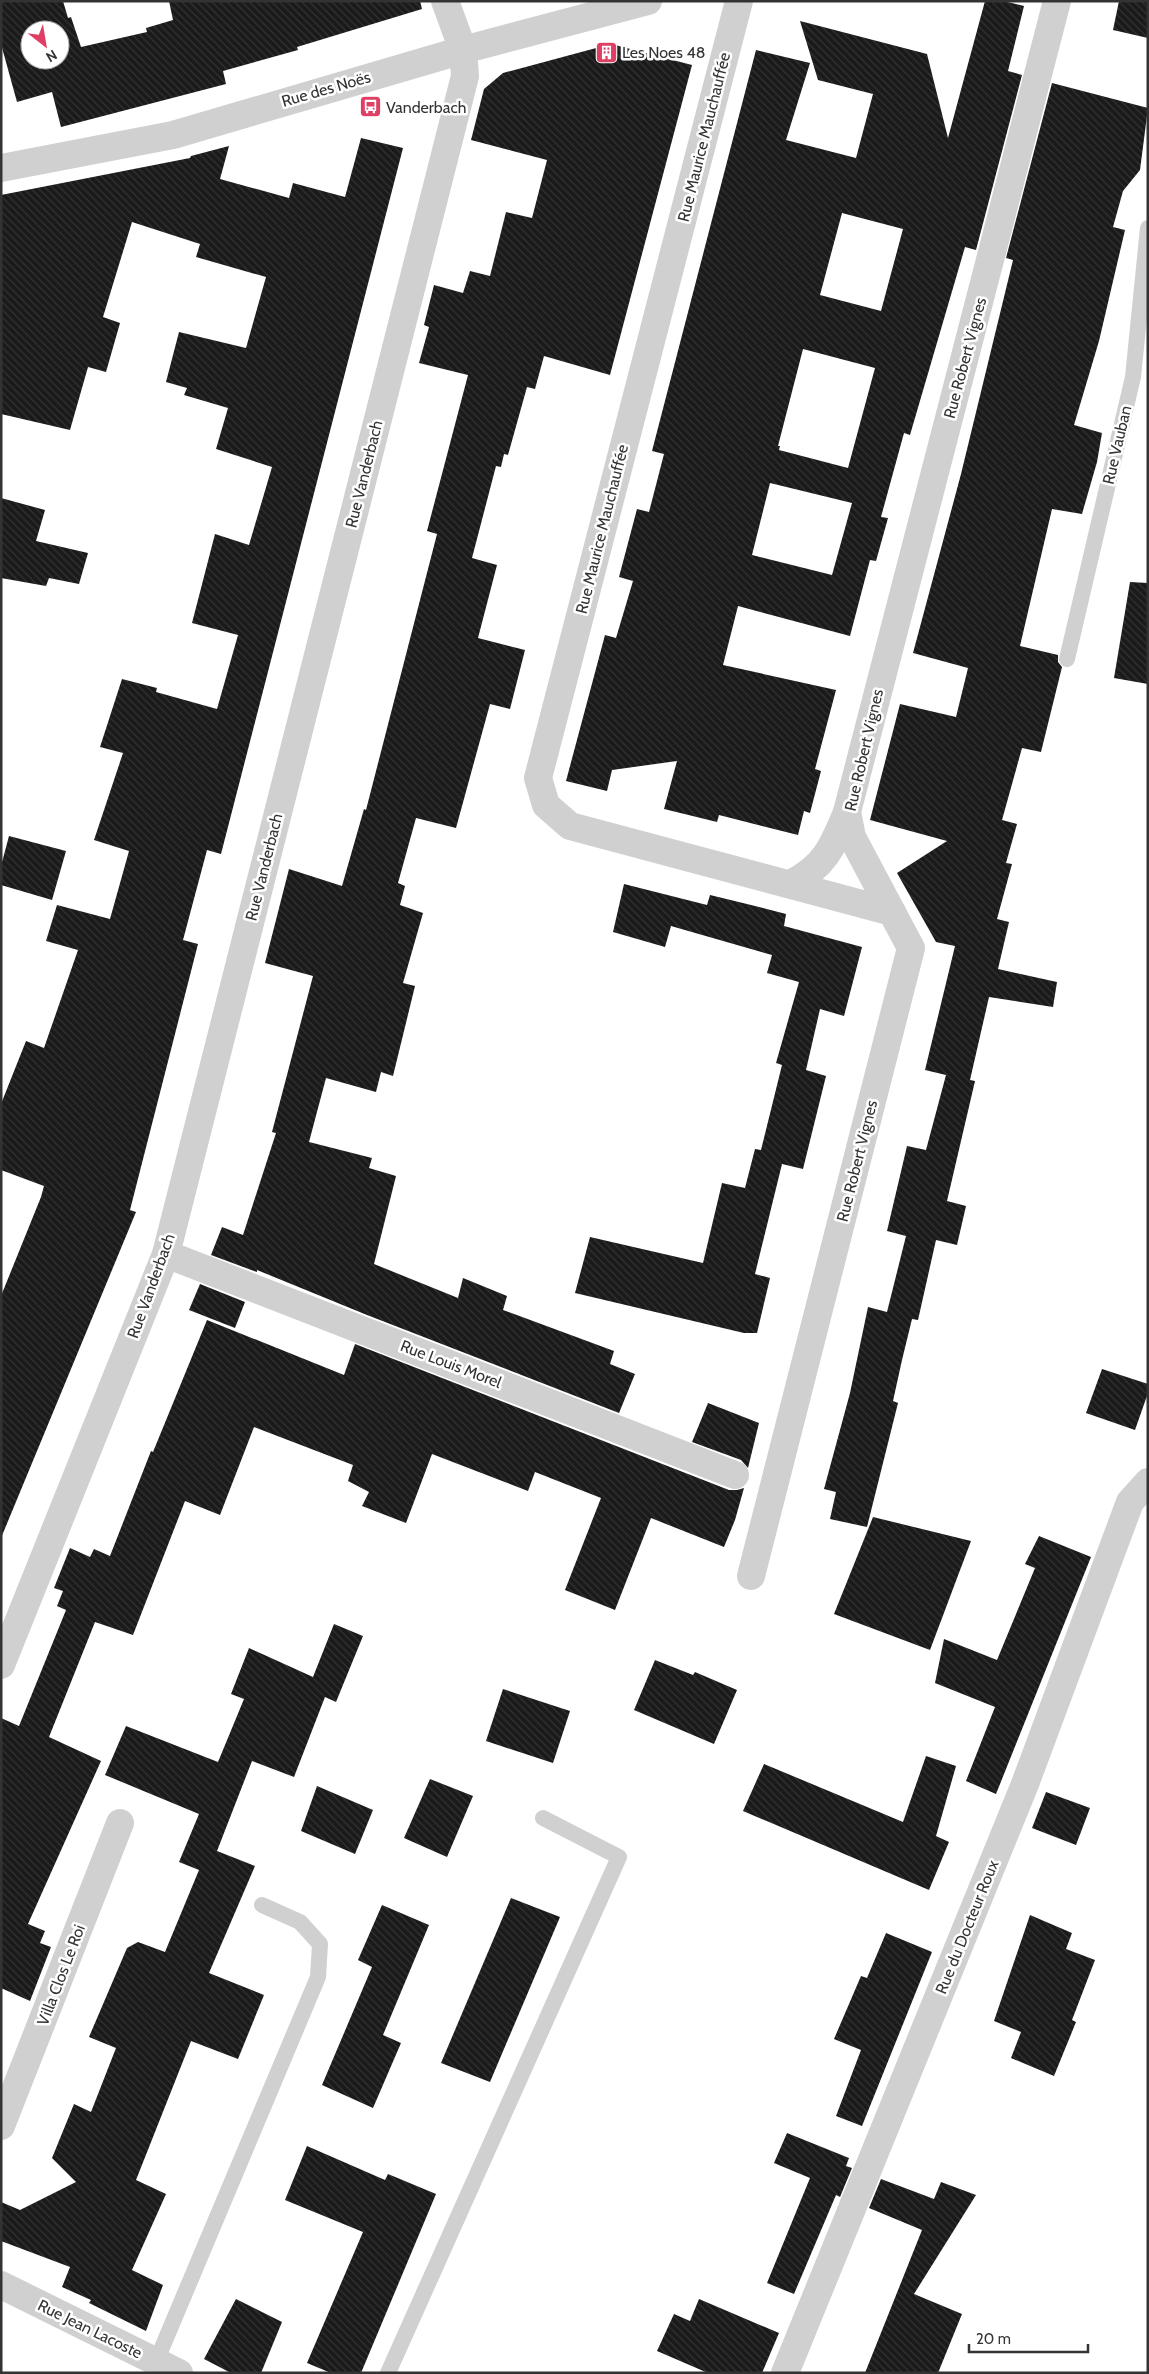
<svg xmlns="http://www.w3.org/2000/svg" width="1149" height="2374" font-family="Cabin,sans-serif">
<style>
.building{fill:url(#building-back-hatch);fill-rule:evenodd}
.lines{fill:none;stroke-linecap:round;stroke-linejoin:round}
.service{stroke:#d0d0d0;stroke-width:16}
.minor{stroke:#d0d0d0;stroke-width:28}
.tertiary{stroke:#d0d0d0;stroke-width:28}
.labels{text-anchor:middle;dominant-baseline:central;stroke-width:5;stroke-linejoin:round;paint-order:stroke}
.poi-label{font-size:16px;fill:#333;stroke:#fff;text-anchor:start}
.street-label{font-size:16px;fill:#333;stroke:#fff}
</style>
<defs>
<pattern id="building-back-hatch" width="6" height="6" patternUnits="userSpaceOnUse" patternTransform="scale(1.25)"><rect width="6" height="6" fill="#1a1a1a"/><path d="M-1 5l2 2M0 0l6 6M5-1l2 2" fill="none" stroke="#333"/></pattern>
</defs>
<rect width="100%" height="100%" fill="#fff"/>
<g class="building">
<path d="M 1,1 L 63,1 L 68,18 L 71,17 L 81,47 L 147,32 L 146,28 L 173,20 L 169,1 L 420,1 L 422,9 L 297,47 L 298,50 L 223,71 L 226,84 L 61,127 L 52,92 L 17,102 L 1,44 ZM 30,30 L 60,30 L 60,60 L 30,60 Z"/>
<path d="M 985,1 L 1003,1 L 1024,6 L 1008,71 L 1022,75 L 976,250 L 965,247 L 910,435 L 904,433 L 881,517 L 888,518 L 876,561 L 870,560 L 850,636 L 738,606 L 723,665 L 836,690 L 815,769 L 821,771 L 810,813 L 804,811 L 798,835 L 719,815 L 717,822 L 664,809 L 677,761 L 612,770 L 607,791 L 566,781 L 605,635 L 616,638 L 633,581 L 619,577 L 637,509 L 649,512 L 664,454 L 652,451 L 756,50 L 810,63 L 786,140 L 856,158 L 873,94 L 818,80 L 800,21 L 927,54 L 948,138 ZM 842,213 L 903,229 L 881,311 L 820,295 ZM 803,349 L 875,368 L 848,468 L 779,450 L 780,446 L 778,446 ZM 770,483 L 852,503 L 832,575 L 752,555 Z"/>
<path d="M 1119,1 L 1148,1 L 1148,38 L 1113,30 Z"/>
<path d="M 611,44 L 692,65 L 610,375 L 544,356 L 535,389 L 527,387 L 508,455 L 504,454 L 501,467 L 496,466 L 472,558 L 497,565 L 478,638 L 525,650 L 510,709 L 490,704 L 456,828 L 416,818 L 398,883 L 405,886 L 400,905 L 423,913 L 403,983 L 415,986 L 393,1076 L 381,1072 L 376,1092 L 326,1078 L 309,1142 L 372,1158 L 369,1168 L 396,1176 L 374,1264 L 458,1298 L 463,1278 L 507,1296 L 503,1310 L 614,1351 L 610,1364 L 635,1374 L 619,1413 L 367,1315 L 257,1270 L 257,1272 L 211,1255 L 222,1227 L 243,1235 L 276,1133 L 272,1132 L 313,976 L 265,963 L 289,869 L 342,886 L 364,809 L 366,810 L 437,534 L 427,531 L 468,375 L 419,363 L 429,327 L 424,325 L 434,285 L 463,293 L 470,271 L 490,276 L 506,212 L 532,218 L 547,160 L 471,140 L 484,89 L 503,73 Z"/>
<path d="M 1052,83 L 1148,108 L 1140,170 L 1123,191 L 1113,227 L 1125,230 L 1099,341 L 1074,425 L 1102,433 L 1097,462 L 1082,514 L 1052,509 L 1020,646 L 1058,655 L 1058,662 L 1062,667 L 1041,752 L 1022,748 L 1002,820 L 1017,824 L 1006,863 L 1012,864 L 997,919 L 1009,922 L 998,969 L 1057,982 L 1053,1007 L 989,997 L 970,1080 L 975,1081 L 947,1201 L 966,1206 L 957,1245 L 936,1240 L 918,1320 L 912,1319 L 902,1360 L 893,1401 L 898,1403 L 867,1527 L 830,1519 L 836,1492 L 824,1489 L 850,1393 L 868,1307 L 887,1312 L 906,1236 L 887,1231 L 907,1146 L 926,1150 L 946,1075 L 925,1070 L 955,946 L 936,942 L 897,873 L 947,841 L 870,820 L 900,704 L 956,717 L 968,668 L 913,653 L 961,474 L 1013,260 L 1006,258 Z"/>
<path d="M 361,138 L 403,148 L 221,854 L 207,850 L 183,940 L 198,944 L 130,1210 L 136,1212 L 1,1538 L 1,1296 L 41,1197 L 44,1186 L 1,1170 L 1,1104 L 26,1041 L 44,1048 L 78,950 L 46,941 L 57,905 L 110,919 L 129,851 L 94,840 L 123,753 L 100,747 L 122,679 L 157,688 L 156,692 L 217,709 L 238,635 L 192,623 L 215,534 L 249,545 L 272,467 L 216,449 L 228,408 L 184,395 L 187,388 L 166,382 L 179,332 L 246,348 L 266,277 L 196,257 L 200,244 L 132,222 L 103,317 L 120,323 L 106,372 L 88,367 L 70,430 L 1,414 L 1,195 L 190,158 L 191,156 L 229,146 L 220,179 L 289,198 L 293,183 L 345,197 Z"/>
<path d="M 1,498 L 45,510 L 36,541 L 88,553 L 79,584 L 49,578 L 46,586 L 1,578 Z"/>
<path d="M 1130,582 L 1148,583 L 1148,684 L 1114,678 Z"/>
<path d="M 9,836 L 66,851 L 52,900 L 1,885 L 1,866 Z"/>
<path d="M 624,884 L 707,905 L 710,895 L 747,904 L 786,914 L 784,926 L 862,947 L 844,1016 L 820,1009 L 806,1070 L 826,1076 L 803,1169 L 782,1164 L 755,1274 L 770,1278 L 757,1333 L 744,1333 L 575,1293 L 590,1237 L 703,1263 L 722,1183 L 745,1188 L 755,1149 L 761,1150 L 782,1065 L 776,1063 L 799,982 L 767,973 L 772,955 L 671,926 L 665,947 L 613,932 Z"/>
<path d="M 200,1284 L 245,1302 L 235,1328 L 189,1310 Z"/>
<path d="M 207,1320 L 344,1375 L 355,1344 L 729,1490 L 737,1490 L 744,1488 L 735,1520 L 724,1547 L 651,1518 L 615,1610 L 565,1590 L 601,1498 L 535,1472 L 528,1491 L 432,1454 L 406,1523 L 362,1506 L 369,1492 L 348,1481 L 353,1465 L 254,1427 L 220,1515 L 185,1501 L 133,1635 L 95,1622 L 49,1737 L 101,1761 L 28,1924 L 45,1931 L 40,1943 L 51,1947 L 30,2001 L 1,1988 L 1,1718 L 19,1726 L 66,1610 L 57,1606 L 63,1591 L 54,1588 L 70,1548 L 90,1557 L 94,1549 L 110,1556 L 151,1451 L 153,1452 Z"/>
<path d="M 1102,1369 L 1148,1384 L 1148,1393 L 1135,1430 L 1086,1413 Z"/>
<path d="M 708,1403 L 759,1423 L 748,1468 L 741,1460 L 692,1442 Z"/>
<path d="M 873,1517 L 971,1541 L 930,1650 L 834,1614 Z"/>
<path d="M 1039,1536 L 1091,1557 L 996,1794 L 966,1781 L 995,1707 L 935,1683 L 944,1639 L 997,1660 L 1035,1568 L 1025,1564 Z"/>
<path d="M 334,1624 L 363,1636 L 336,1702 L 325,1697 L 294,1777 L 252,1761 L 217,1851 L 255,1866 L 209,1973 L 264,1995 L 238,2059 L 191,2041 L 136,2180 L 166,2194 L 132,2270 L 163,2285 L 146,2331 L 89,2303 L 91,2300 L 62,2287 L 70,2267 L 1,2241 L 1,2202 L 20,2210 L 76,2182 L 52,2158 L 74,2104 L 91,2112 L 116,2048 L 89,2037 L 127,1948 L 138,1942 L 165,1952 L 199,1870 L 179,1862 L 199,1814 L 105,1775 L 126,1726 L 218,1762 L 244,1699 L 231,1694 L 249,1648 L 313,1677 Z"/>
<path d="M 655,1660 L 693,1675 L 695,1672 L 737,1690 L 714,1744 L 634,1710 Z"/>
<path d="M 503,1689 L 570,1711 L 553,1763 L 486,1741 Z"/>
<path d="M 926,1756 L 956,1766 L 936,1836 L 949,1842 L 929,1890 L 743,1811 L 764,1764 L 903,1822 Z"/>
<path d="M 430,1779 L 473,1796 L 447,1857 L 404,1838 Z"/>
<path d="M 317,1786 L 373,1810 L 355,1854 L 301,1831 Z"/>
<path d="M 1046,1792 L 1090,1808 L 1076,1845 L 1032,1828 Z"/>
<path d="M 511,1898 L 560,1917 L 490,2082 L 441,2063 Z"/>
<path d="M 382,1905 L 429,1925 L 383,2035 L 401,2043 L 373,2108 L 322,2085 L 372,1967 L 358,1960 Z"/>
<path d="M 1030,1915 L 1072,1933 L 1066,1949 L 1095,1960 L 1072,2020 L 1076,2022 L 1054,2076 L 1011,2058 L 1021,2032 L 994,2021 Z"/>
<path d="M 886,1933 L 932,1952 L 862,2126 L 836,2116 L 861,2050 L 834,2039 L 861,1976 L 867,1978 Z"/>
<path d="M 787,2133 L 849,2158 L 846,2166 L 852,2168 L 840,2197 L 836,2195 L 794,2294 L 767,2283 L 810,2178 L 774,2163 Z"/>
<path d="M 307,2146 L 385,2180 L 388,2174 L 436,2194 L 361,2373 L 331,2373 L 307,2363 L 363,2232 L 285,2200 Z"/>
<path d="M 881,2179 L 934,2199 L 941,2182 L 976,2195 L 914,2294 L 962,2314 L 938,2373 L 865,2373 L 922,2230 L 869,2208 Z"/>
<path d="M 236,2299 L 282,2322 L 261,2373 L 231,2373 L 204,2359 Z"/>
<path d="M 699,2299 L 779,2333 L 762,2373 L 708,2373 L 657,2351 L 674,2314 L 690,2321 Z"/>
</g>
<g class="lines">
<g class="service">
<path d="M 1067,659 L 1133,377 L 1148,228"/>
<path d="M 156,2362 L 318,1977 L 320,1944 L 300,1922 L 262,1905"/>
<path d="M 388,2373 L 619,1857 L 543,1818"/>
</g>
<g class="minor">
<path d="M 739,1 L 538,778 L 546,805 L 570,826 L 892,912"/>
<path d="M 790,884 C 825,867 833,846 847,812"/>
<path d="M 166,1254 L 735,1475"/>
<path d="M 751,1576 L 911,948 L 852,837 L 847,812 L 1057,1"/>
<path d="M 1,1665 L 166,1254 L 465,76 L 463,50 L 445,1"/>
<path d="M 1,2126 L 120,1823"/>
<path d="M 1,2285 L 179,2373"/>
<path d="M 785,2373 L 1025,1784 L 1130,1502 L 1148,1482"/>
</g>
<path class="tertiary" d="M 1,168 L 173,135 L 463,50 L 648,1"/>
</g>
<defs>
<symbol id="building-square" viewBox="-11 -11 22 22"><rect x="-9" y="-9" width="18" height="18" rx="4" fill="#df3f64" stroke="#fff"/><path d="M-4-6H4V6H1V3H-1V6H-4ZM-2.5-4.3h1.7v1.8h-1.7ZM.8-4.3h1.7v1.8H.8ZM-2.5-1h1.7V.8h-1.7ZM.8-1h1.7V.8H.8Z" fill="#fff"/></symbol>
<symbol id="bus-square" viewBox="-11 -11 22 22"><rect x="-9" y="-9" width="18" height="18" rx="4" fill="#df3f64" stroke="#fff"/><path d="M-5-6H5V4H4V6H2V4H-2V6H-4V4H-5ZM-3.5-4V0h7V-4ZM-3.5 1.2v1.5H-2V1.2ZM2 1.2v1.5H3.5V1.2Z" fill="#fff"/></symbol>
</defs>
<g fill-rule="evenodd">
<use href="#building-square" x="594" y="40" width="25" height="25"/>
<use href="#bus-square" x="358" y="94" width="25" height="25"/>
</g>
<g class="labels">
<g class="poi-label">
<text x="622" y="52">Les Noes 48</text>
<text x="386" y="107">Vanderbach</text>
</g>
<g class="street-label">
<text transform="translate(326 89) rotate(-16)">Rue des Noës</text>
<text transform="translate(704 137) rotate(-76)">Rue Maurice Mauchauffée</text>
<text transform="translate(965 358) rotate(-75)">Rue Robert Vignes</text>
<text transform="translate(1117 445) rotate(-77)">Rue Vauban</text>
<text transform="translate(364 474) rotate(-76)">Rue Vanderbach</text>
<text transform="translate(602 529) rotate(-76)">Rue Maurice Mauchauffée</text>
<text transform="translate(864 750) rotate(-77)">Rue Robert Vignes</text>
<text transform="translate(264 867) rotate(-76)">Rue Vanderbach</text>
<text transform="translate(857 1161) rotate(-76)">Rue Robert Vignes</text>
<text transform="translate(151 1286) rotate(-70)">Rue Vanderbach</text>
<text transform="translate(451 1364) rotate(21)">Rue Louis Morel</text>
<text transform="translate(967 1927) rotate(-68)">Rue du Docteur Roux</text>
<text transform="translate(61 1975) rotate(-69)">Villa Clos Le Roi</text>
<text transform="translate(90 2329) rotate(26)">Rue Jean Lacoste</text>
</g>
</g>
<rect width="1149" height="2374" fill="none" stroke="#333333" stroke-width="5"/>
<g transform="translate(45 45) rotate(149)"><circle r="24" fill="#ffffff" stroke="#adadad"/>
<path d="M0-4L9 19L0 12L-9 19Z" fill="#df3f64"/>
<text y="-8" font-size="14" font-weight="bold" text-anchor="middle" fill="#333333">N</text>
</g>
<path d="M969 2344v8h119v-8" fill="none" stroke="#333333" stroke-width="2.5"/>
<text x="976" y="2344" font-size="15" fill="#333333" stroke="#ffffff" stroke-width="4" paint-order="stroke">20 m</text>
</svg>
